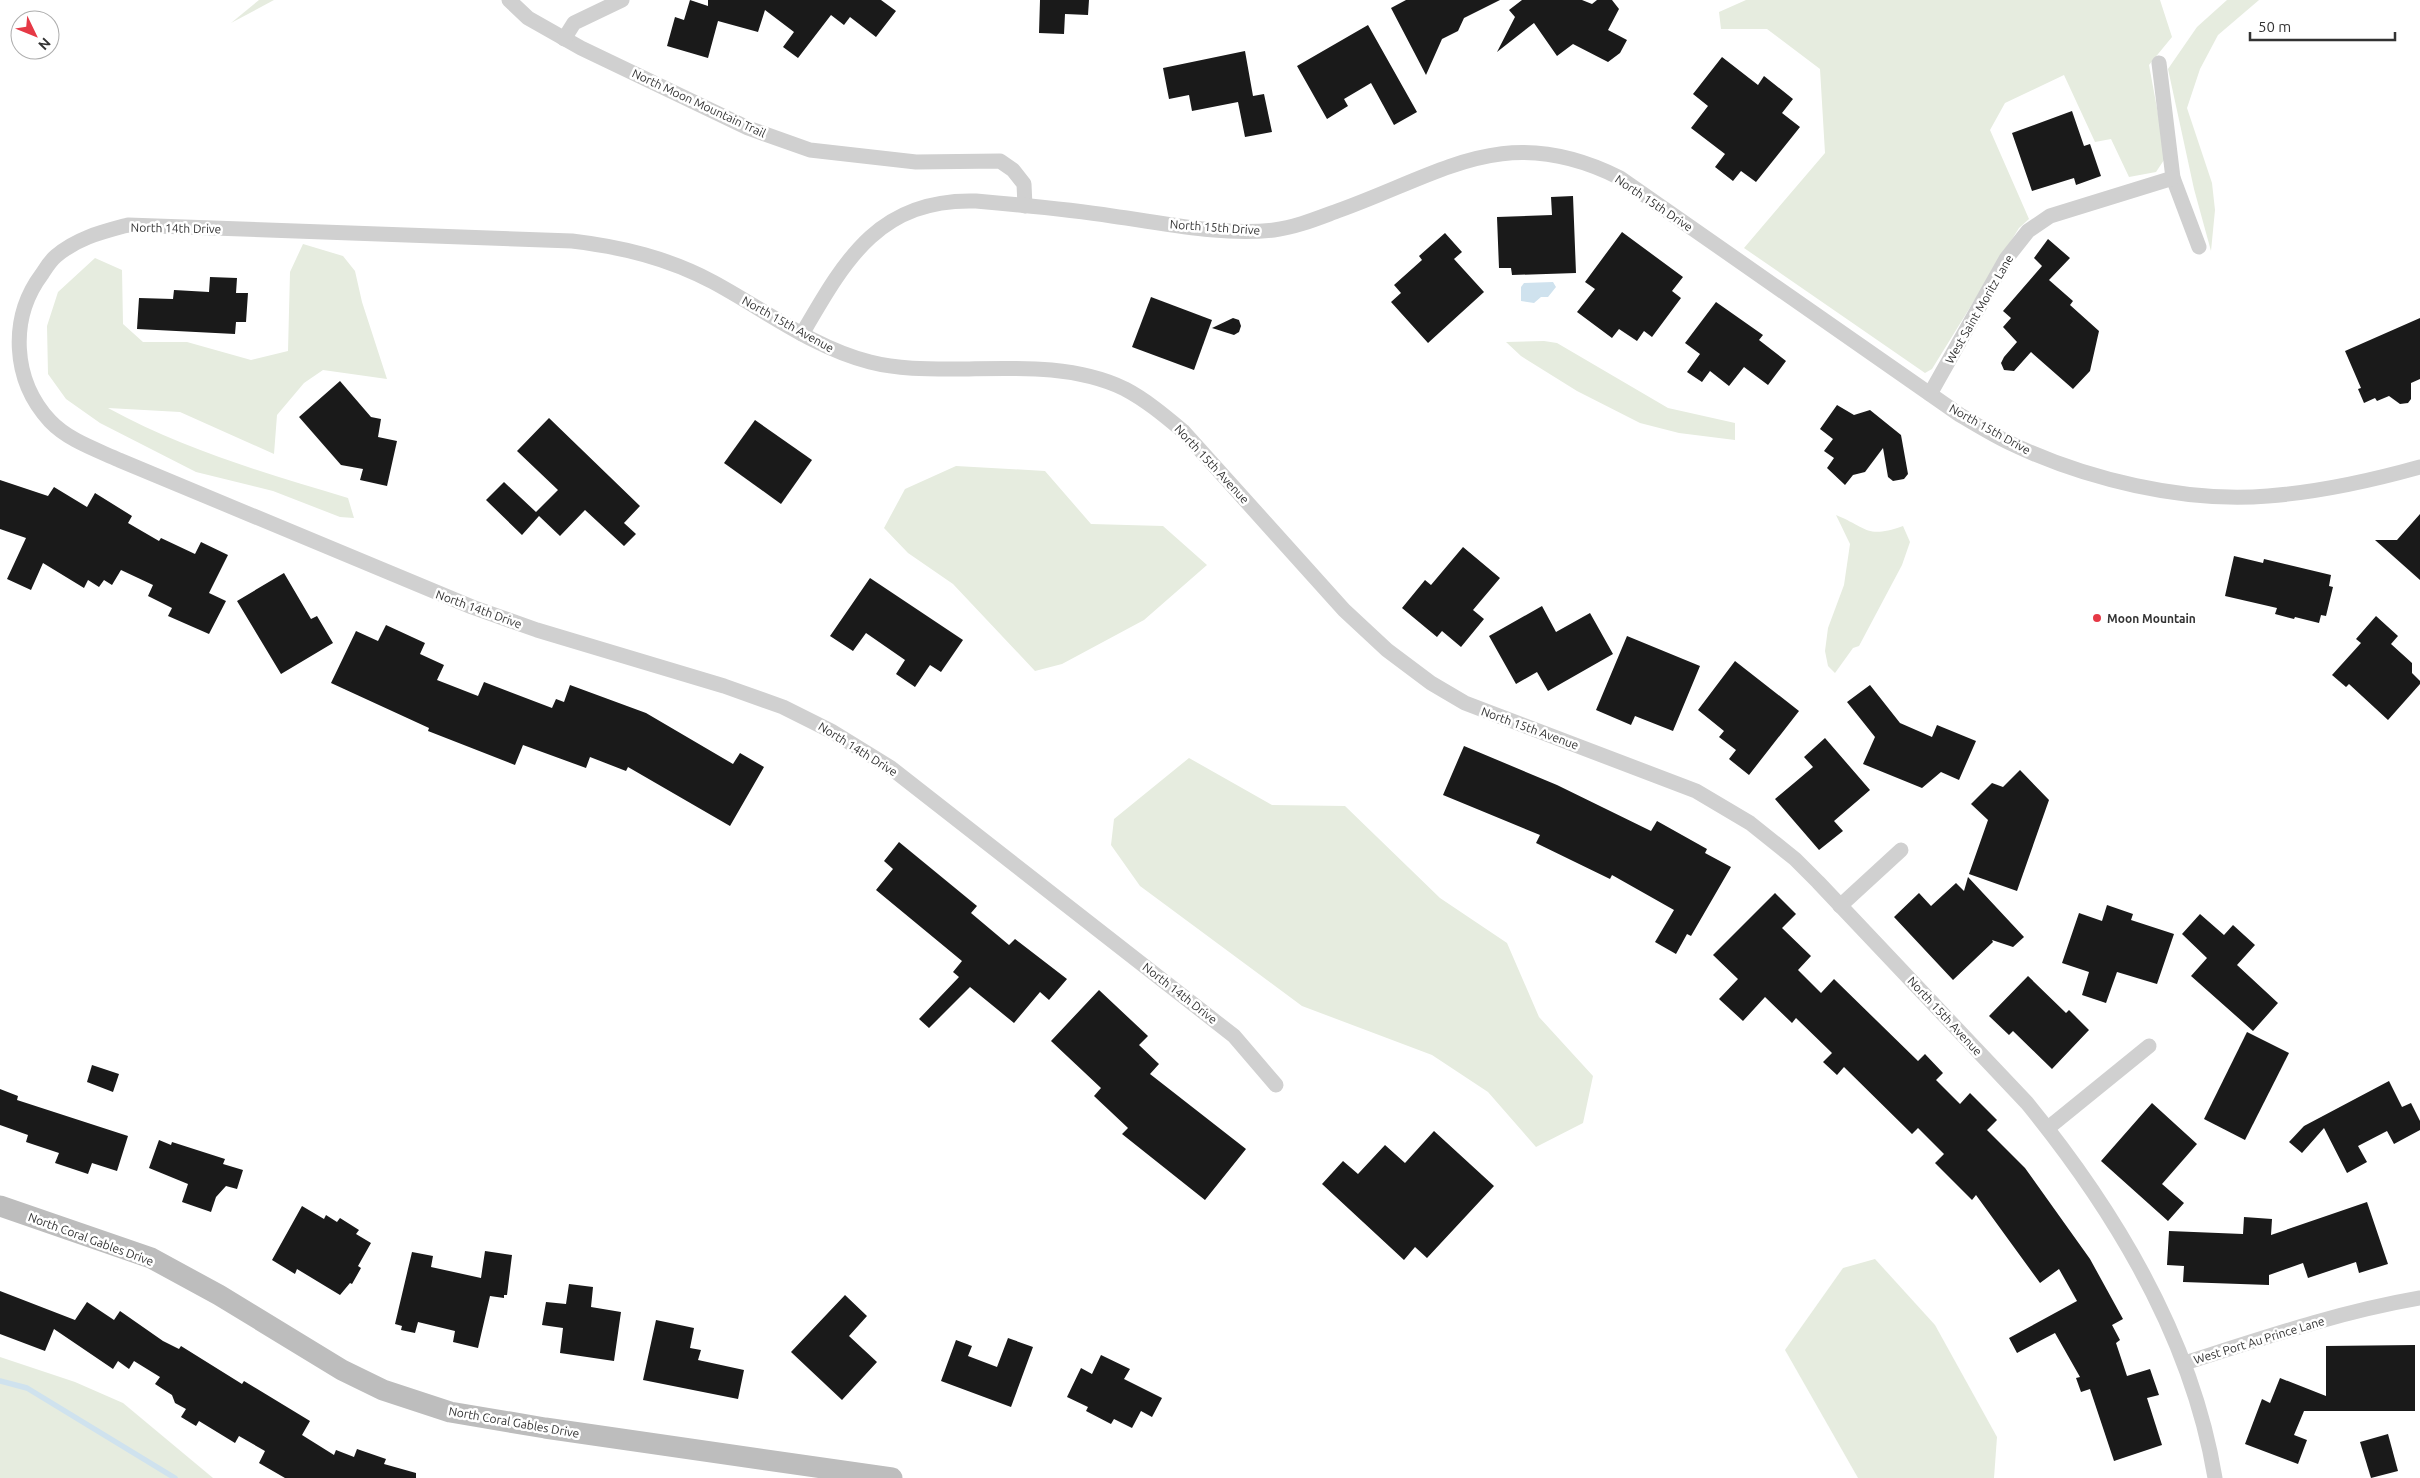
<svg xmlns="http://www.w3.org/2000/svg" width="2420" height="1478" font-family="Ubuntu,sans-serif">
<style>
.green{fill:#e6ecdf}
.water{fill:#cfe2ee}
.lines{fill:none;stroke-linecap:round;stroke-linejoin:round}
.stream{stroke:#cfe2ee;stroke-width:5.5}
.building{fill:#1a1a1a}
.street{stroke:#d0d0d0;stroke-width:15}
.secondary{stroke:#bdbdbd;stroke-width:21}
.poi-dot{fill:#e63946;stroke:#fff;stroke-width:2}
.labels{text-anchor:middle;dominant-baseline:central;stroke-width:5;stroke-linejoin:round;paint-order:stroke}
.street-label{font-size:12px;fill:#333;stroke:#fff}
.poi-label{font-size:12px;font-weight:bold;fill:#333;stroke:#fff;text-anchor:start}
</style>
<rect width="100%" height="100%" fill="#fff"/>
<g class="green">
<path d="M 259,0 L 274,0 L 231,23 Z"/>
<path d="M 1746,0 L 2160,0 L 2172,37 L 2149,65 L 2166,157 L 2156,172 L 2129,177 L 2111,139 L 2095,142 L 2064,75 L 2005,103 L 1990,130 L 2029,219 L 2019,228 L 1932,369 L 1925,373 L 1744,248 L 1825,153 L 1820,69 L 1767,29 L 1721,29 L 1719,12 Z"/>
<path d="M 2227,0 L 2259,0 L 2218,35 L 2200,69 L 2187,108 L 2212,183 L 2215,210 L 2211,251 L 2194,189 L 2168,69 L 2197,27 Z"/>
<path d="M 303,244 L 343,256 L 355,271 L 362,302 L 387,379 L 323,370 L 304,383 L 277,415 L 274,454 L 180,412 L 108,408 C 185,450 265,473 348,498 L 354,518 L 340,517 L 273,491 L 196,472 L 100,423 L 66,399 L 48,374 L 47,326 L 58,292 L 95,258 L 122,270 L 123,324 L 143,342 L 187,342 L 251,360 L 288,351 L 290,272 Z"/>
<path d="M 1544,341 L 1557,343 L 1668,408 L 1735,423 L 1735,440 L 1679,433 L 1640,423 L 1577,391 L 1521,356 L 1506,342 Z"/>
<path d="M 956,466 L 1045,471 L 1091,524 L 1163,526 L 1207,565 L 1144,620 L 1062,664 L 1035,671 L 953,584 L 908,553 L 884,528 L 905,489 Z"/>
<path d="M 1836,515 C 1868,528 1866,539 1903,526 L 1910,542 L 1902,565 L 1859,646 L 1853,648 L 1835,673 L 1828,666 L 1825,651 L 1828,628 L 1844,585 L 1850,544 Z"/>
<path d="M 1189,758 L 1272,805 L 1345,806 L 1440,898 L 1507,943 L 1539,1017 L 1593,1076 L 1583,1123 L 1536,1147 L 1488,1092 L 1432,1055 L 1302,1006 L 1140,886 L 1111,845 L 1114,819 Z"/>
<path d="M 1875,1259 L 1935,1325 L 1997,1437 L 1994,1478 L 1858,1478 L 1785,1350 L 1843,1268 Z"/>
<path d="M 0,1357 L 75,1382 L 123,1403 L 213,1478 L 0,1478 Z"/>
</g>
<path class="water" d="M 1553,282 L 1556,287 L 1548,297 L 1541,297 L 1534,303 L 1521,301 L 1521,287 L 1524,283 Z"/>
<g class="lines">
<path class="stream" d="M 0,1381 L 27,1388 L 175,1478"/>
</g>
<g class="building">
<path d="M 690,0 L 708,6 L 708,0 L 881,0 L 896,11 L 876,37 L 850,17 L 844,25 L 831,15 L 798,58 L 783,47 L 794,32 L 765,10 L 758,32 L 718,21 L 708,58 L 667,46 L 675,17 L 684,20 Z"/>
<path d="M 1040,0 L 1089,0 L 1088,15 L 1065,14 L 1064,34 L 1039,33 Z"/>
<path d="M 1406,0 L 1500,0 L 1464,18 L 1458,31 L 1442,39 L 1426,75 L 1391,8 Z"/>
<path d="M 1522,0 L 1582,0 L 1592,4 L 1597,0 L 1612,0 L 1619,9 L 1608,30 L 1627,40 L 1620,53 L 1608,62 L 1573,44 L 1557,56 L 1534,23 L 1497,52 L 1515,17 L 1509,10 Z"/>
<path d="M 1368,25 L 1417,112 L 1394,125 L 1371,83 L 1344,99 L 1348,106 L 1327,119 L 1297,66 Z"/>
<path d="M 1245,51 L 1253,96 L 1264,94 L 1272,132 L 1245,137 L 1238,102 L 1192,111 L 1189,95 L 1169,99 L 1163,68 Z"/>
<path d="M 1722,57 L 1758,85 L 1764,76 L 1793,99 L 1782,113 L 1800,127 L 1756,182 L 1741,171 L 1733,181 L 1715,167 L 1725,154 L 1691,128 L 1708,106 L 1693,94 Z"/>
<path d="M 2072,111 L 2084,146 L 2090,144 L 2101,176 L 2076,185 L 2074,178 L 2032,191 L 2012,133 Z"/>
<path d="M 1573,196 L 1576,273 L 1512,275 L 1511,268 L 1499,268 L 1497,217 L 1552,215 L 1551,197 Z"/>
<path d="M 1622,232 L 1683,277 L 1672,291 L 1681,298 L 1652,337 L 1644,331 L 1637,341 L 1619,329 L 1612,338 L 1577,312 L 1595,289 L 1585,282 Z"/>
<path d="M 1445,233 L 1462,252 L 1454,259 L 1484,292 L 1428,343 L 1391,302 L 1401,293 L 1394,285 L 1422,260 L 1419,256 Z"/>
<path d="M 2048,239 L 2070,258 L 2049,280 L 2073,301 L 2070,305 L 2099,331 L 2090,371 L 2073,389 L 2031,352 L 2014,371 L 2004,370 L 2001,363 L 2004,357 L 2017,342 L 2003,327 L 2011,318 L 2003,311 L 2042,266 L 2034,258 Z"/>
<path d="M 210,277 L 237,278 L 236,293 L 248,293 L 246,322 L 236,322 L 235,334 L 137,329 L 139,298 L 173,299 L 174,290 L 209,292 Z"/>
<path d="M 1151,297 L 1212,320 L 1194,370 L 1132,347 Z"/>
<path d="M 1716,302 L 1763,335 L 1759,340 L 1786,361 L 1768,385 L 1744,367 L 1729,386 L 1710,371 L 1702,382 L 1687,372 L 1700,354 L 1685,343 Z"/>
<path d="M 1233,318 L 1239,320 L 1241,326 L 1239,332 L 1234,335 L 1212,328 Z"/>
<path d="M 2420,318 L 2420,379 L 2411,383 L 2411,399 L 2408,403 L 2400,404 L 2389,396 L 2377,401 L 2375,398 L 2364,403 L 2358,389 L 2361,388 L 2345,351 Z"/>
<path d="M 340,381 L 371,417 L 381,419 L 378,437 L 397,441 L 387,486 L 360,480 L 363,469 L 341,465 L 299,417 Z"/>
<path d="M 1837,405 L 1854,415 L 1870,410 L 1901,435 L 1908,474 L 1904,479 L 1893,481 L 1888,477 L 1883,448 L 1865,472 L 1853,475 L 1845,485 L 1827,468 L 1834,458 L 1824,451 L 1833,439 L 1820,429 Z"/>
<path d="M 549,418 L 640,506 L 624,523 L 636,534 L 624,546 L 585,510 L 560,536 L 539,516 L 522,535 L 486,500 L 504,482 L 536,512 L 558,490 L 517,451 Z"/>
<path d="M 755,420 L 812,460 L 781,504 L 724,463 Z"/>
<path d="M 0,480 L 48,496 L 54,487 L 87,507 L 95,493 L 132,516 L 128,523 L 159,541 L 161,538 L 195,554 L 201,542 L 228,555 L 209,593 L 226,601 L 209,634 L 168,616 L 172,608 L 148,596 L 153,585 L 121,570 L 112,585 L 104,580 L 99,587 L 88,580 L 84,588 L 43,563 L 31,590 L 7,579 L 26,538 L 0,529 Z"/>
<path d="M 2420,514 L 2420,580 L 2375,540 L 2397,540 Z"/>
<path d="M 1463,547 L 1500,578 L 1473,610 L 1484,619 L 1461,647 L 1442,631 L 1437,637 L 1402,608 L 1425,580 L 1431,585 Z"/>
<path d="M 2234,556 L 2263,563 L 2264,559 L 2331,575 L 2329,586 L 2333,587 L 2326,616 L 2321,615 L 2319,623 L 2295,617 L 2294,619 L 2275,614 L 2277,608 L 2225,596 Z"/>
<path d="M 284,573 L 311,619 L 317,616 L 333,643 L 281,674 L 237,601 Z"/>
<path d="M 870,578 L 963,640 L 941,672 L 930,665 L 915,687 L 896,674 L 905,660 L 866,633 L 853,651 L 830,636 Z"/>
<path d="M 1542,606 L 1556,632 L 1590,613 L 1613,654 L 1548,691 L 1537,672 L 1516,684 L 1489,636 Z"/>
<path d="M 2376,616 L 2398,636 L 2391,644 L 2412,663 L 2412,673 L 2420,681 L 2420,684 L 2388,720 L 2349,684 L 2346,687 L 2332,675 L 2361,643 L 2356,639 Z"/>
<path d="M 386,625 L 425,643 L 420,654 L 444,665 L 437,680 L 478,696 L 484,682 L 552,708 L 556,699 L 564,702 L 570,685 L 646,713 L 733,764 L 740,753 L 764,767 L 730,826 L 628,767 L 626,771 L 590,757 L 586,768 L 523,745 L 515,765 L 428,731 L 429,728 L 331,683 L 356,631 L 378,641 Z"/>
<path d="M 1627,636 L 1700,666 L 1673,731 L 1635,716 L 1631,725 L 1596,710 Z"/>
<path d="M 1735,661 L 1799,711 L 1749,775 L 1729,759 L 1736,750 L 1719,737 L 1724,731 L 1698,710 Z"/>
<path d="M 1870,685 L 1900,723 L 1932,737 L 1937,725 L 1976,741 L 1959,780 L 1941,772 L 1922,788 L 1863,764 L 1875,737 L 1847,702 Z"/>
<path d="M 1825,738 L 1870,790 L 1834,821 L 1843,831 L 1819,850 L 1775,799 L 1813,767 L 1804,757 Z"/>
<path d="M 1464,746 L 1557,785 L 1651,831 L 1657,821 L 1707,849 L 1705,853 L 1731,867 L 1691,936 L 1687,934 L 1676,954 L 1655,942 L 1674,910 L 1612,875 L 1610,879 L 1536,843 L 1540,835 L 1443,795 Z"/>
<path d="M 2020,770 L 2049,800 L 2017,891 L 1969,874 L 1988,820 L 1971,804 L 1992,783 L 2003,787 Z"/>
<path d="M 899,842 L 977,906 L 971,913 L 1009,945 L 1015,939 L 1067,979 L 1049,1000 L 1040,992 L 1014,1023 L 970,987 L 929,1028 L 919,1019 L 959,977 L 953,972 L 962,961 L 876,890 L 893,869 L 884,861 Z"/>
<path d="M 1968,877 L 2024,937 L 2013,947 L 1992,940 L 1993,942 L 1953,980 L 1894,917 L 1919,893 L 1931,906 L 1956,883 L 1964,891 Z"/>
<path d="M 1775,893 L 1796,914 L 1782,928 L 1811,956 L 1798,970 L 1821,993 L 1834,979 L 1918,1061 L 1925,1054 L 1943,1073 L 1936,1080 L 1960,1104 L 1970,1093 L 1997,1120 L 1987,1130 L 2025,1168 L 2090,1259 L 2123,1319 L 2112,1325 L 2120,1340 L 2116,1343 L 2127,1376 L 2150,1369 L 2159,1395 L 2147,1398 L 2162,1445 L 2114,1461 L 2090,1389 L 2081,1392 L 2076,1378 L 2080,1377 L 2055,1333 L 2017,1353 L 2009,1338 L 2077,1301 L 2059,1269 L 2040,1283 L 1976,1195 L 1972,1200 L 1935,1163 L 1944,1154 L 1918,1128 L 1912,1134 L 1844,1067 L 1837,1075 L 1823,1062 L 1832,1053 L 1796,1018 L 1792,1023 L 1765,997 L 1743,1021 L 1719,999 L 1738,979 L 1713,955 Z"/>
<path d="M 2107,905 L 2133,914 L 2131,920 L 2174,934 L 2157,984 L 2117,972 L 2106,1003 L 2082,995 L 2089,972 L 2062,963 L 2079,913 L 2102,921 Z"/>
<path d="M 2200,914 L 2224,935 L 2233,925 L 2255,945 L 2237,965 L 2278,1003 L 2253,1031 L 2191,976 L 2207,958 L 2182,934 Z"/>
<path d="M 2028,976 L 2066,1013 L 2069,1010 L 2089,1030 L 2052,1069 L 2013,1031 L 2009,1035 L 1989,1016 Z"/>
<path d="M 1099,990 L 1148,1036 L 1139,1045 L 1159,1064 L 1150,1074 L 1246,1149 L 1205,1200 L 1122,1134 L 1128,1128 L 1094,1096 L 1101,1088 L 1051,1041 Z"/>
<path d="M 2247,1032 L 2289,1053 L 2245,1140 L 2204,1119 Z"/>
<path d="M 92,1065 L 119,1074 L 113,1092 L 87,1082 Z"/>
<path d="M 2389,1081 L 2402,1107 L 2411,1103 L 2420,1121 L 2420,1130 L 2394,1144 L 2387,1131 L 2358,1146 L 2367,1162 L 2347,1173 L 2324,1128 L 2302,1153 L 2289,1142 L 2304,1126 Z"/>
<path d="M 0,1089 L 18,1096 L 17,1100 L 128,1136 L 117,1171 L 92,1163 L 88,1174 L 55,1163 L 59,1153 L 26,1142 L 28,1135 L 0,1125 Z"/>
<path d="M 2152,1103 L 2197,1144 L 2162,1184 L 2184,1203 L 2168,1221 L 2101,1161 Z"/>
<path d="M 1434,1131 L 1494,1186 L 1427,1258 L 1415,1247 L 1404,1260 L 1322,1184 L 1343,1161 L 1358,1174 L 1385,1145 L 1405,1163 Z"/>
<path d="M 159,1140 L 171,1145 L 172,1142 L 225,1159 L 223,1164 L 243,1170 L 237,1189 L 226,1186 L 216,1197 L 211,1212 L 182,1202 L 188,1184 L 149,1168 Z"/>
<path d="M 2367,1202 L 2388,1264 L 2359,1273 L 2356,1262 L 2308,1278 L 2303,1263 L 2269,1275 L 2269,1285 L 2183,1282 L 2184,1266 L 2167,1265 L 2169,1231 L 2243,1234 L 2244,1217 L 2272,1219 L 2271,1235 Z"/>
<path d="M 302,1206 L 324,1219 L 326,1215 L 337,1222 L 340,1218 L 359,1230 L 356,1234 L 371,1243 L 358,1266 L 361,1268 L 352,1284 L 350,1283 L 340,1295 L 297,1269 L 295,1274 L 272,1260 Z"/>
<path d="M 485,1251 L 512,1255 L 507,1295 L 504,1295 L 504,1298 L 490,1296 L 478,1348 L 453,1342 L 455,1331 L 418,1322 L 415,1333 L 401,1330 L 402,1326 L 395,1324 L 412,1252 L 433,1256 L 431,1267 L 481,1278 Z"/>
<path d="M 569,1284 L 593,1287 L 591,1307 L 621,1312 L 614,1361 L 560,1353 L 563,1328 L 542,1325 L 546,1302 L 566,1304 Z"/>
<path d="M 0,1291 L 75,1320 L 87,1302 L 114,1320 L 120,1311 L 163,1341 L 179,1349 L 181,1346 L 242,1384 L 244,1381 L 310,1421 L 302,1435 L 334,1455 L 336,1450 L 354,1457 L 357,1449 L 386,1459 L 384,1464 L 416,1473 L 416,1478 L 285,1478 L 259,1463 L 265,1451 L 239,1436 L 235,1443 L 199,1421 L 196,1426 L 181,1417 L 186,1409 L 175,1403 L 172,1395 L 155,1384 L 160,1377 L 134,1361 L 129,1369 L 118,1361 L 113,1369 L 54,1329 L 45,1351 L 0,1334 Z"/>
<path d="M 845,1295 L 867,1316 L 849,1336 L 877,1362 L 842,1400 L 791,1352 Z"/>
<path d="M 656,1320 L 694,1328 L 690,1348 L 701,1350 L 698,1360 L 744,1370 L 738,1399 L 643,1380 Z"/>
<path d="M 1008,1338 L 1033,1347 L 1011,1407 L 941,1381 L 956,1340 L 972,1346 L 968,1356 L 997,1367 Z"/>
<path d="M 2415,1345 L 2415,1411 L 2304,1411 L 2294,1435 L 2307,1440 L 2298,1464 L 2245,1444 L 2262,1399 L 2270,1403 L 2280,1378 L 2326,1396 L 2326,1346 Z"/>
<path d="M 1101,1355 L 1130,1369 L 1124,1379 L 1162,1398 L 1152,1417 L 1141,1411 L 1132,1428 L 1114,1419 L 1111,1424 L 1086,1411 L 1088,1407 L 1067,1397 L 1081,1368 L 1092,1374 Z"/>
<path d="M 2388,1434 L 2398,1471 L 2371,1478 L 2360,1442 Z"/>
</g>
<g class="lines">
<g class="street">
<path d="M 509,0 L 528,18 L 581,48 L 748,128 L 810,150 L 916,162 L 1000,161 L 1013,170 L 1024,184 L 1025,206"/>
<path d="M 564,39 L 574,23 L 622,0"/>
<path d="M 2159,63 L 2173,178 L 2199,247"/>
<path d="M 802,334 C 845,260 879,198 976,201 C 1022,205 1067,209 1112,216 C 1164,223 1221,236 1274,230 C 1297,227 1318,218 1340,210 C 1445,172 1507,121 1620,178 L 1960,415 C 1977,425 1993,435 2010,443 C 2085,479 2184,503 2268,496 C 2320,492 2370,481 2420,467"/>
<path d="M 1930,394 L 2006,259 L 2028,231 L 2050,216 L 2173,178"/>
<path d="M 1840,906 L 1901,850"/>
<path d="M 1276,1085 L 1234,1036 L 891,768 L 831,731 L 783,707 L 724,686 L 537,630 L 472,607 L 119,460 C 95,449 68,440 50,421 C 12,380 9,318 42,274 C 46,268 50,261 56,256 C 77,238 102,232 128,225 L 572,241 C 622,247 668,258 713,282 C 765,310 812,347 870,362 C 901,370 933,369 965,369 C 1017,368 1076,365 1125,389 C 1146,400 1165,416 1183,431 L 1344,610 L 1387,650 L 1431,683 L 1465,703 L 1696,791 L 1750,823 L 1795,859 L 1818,882 L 2027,1103 C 2116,1212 2192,1338 2215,1478"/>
<path d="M 2048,1128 L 2149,1046"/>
<path d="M 2185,1363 C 2263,1338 2339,1312 2420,1298"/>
</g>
<path class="secondary" d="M 0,1206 L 151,1258 L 219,1295 L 342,1370 L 383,1390 L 450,1412 L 545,1428 L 892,1478"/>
</g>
<circle class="poi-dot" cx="2097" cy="618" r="5"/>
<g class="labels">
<g class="street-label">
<text transform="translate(699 103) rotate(25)">North Moon Mountain Trail</text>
<text transform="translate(1654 203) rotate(34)">North 15th Drive</text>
<text transform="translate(1215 227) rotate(4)">North 15th Drive</text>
<text transform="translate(176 228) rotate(1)">North 14th Drive</text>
<text transform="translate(1979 309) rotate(-60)">West Saint Moritz Lane</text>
<text transform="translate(788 324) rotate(29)">North 15th Avenue</text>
<text transform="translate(1990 429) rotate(29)">North 15th Drive</text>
<text transform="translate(1212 464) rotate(47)">North 15th Avenue</text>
<text transform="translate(479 609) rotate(20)">North 14th Drive</text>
<text transform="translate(1530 728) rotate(20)">North 15th Avenue</text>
<text transform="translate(858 749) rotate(32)">North 14th Drive</text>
<text transform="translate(1180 993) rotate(38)">North 14th Drive</text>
<text transform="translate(1945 1016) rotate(47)">North 15th Avenue</text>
<text transform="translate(91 1239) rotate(20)">North Coral Gables Drive</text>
<text transform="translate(2259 1340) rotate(-17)">West Port Au Prince Lane</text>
<text transform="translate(514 1422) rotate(10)">North Coral Gables Drive</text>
</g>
<g class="poi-label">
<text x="2107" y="618">Moon Mountain</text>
</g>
</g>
<g transform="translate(35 35) rotate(133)"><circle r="24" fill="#ffffff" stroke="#adadad"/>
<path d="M0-4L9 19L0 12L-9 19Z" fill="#e63946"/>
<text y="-8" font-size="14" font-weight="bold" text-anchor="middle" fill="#333333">N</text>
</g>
<path d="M2250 32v8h145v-8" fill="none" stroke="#333333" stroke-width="2.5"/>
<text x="2258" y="32" font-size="15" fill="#333333" stroke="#ffffff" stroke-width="4" paint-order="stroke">50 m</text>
</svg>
